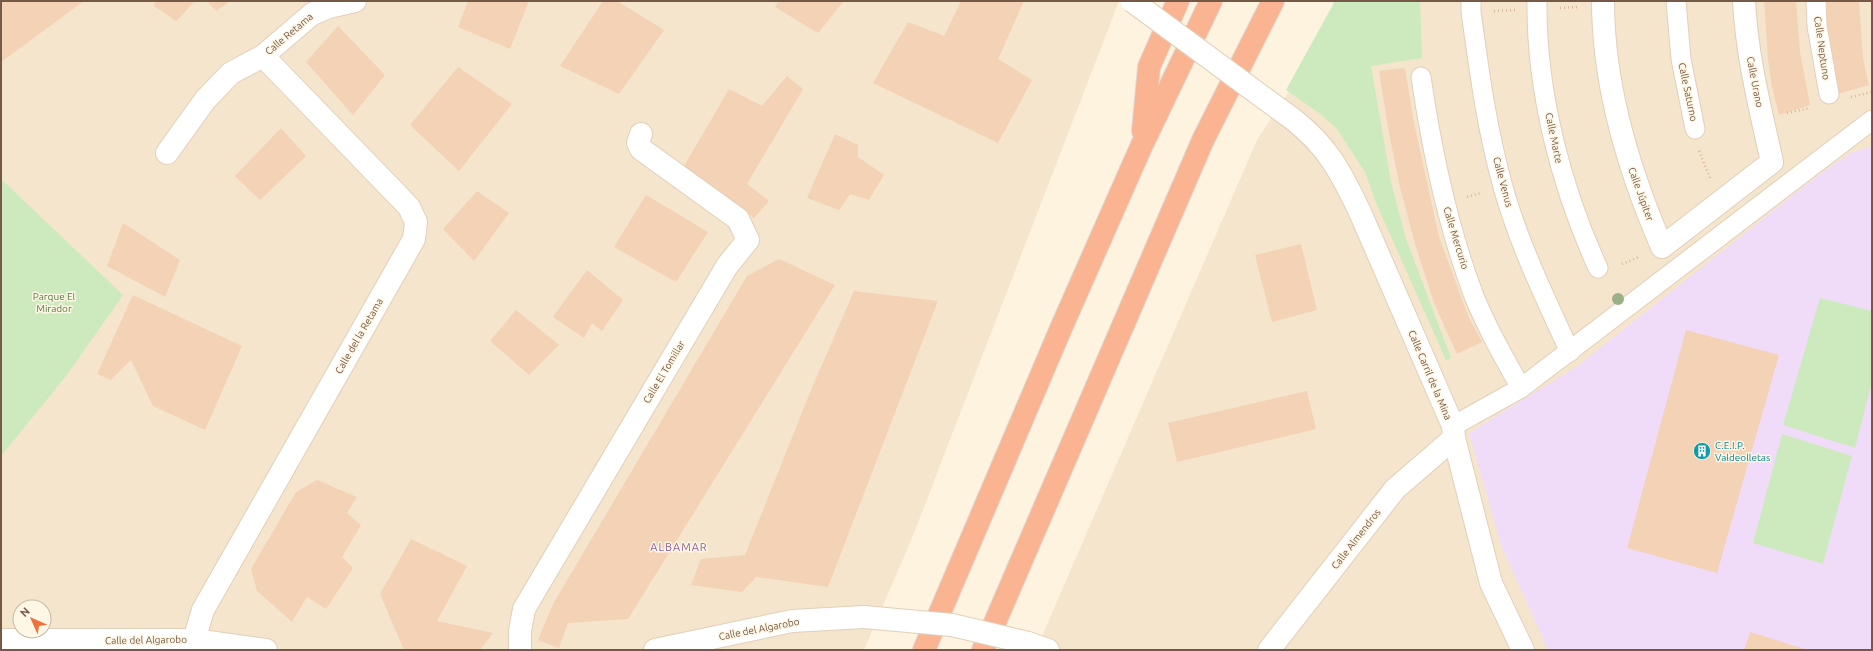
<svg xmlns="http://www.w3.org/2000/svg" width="1873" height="651" font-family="Ubuntu,sans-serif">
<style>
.residential{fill:#f5e5cd;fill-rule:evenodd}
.education{fill:#f0dcf9}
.green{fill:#cceabd}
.building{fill:#f3d2b5}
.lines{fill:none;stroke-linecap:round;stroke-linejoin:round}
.pedestrian-casing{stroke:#e1cfba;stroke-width:21}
.minor-casing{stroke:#e1cfba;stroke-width:24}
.motorway-casing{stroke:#e0dad6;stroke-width:24}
.path{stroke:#d8b599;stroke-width:2.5;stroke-dasharray:1 3;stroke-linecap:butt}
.pedestrian{stroke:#fff;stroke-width:19}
.minor{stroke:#fff;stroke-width:22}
.motorway{stroke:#fab492;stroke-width:22}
.minor-bridge-casing{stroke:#e1cfba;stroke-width:24;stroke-linecap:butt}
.minor-bridge{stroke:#fff;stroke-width:22}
.tree{fill:#9cb085}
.labels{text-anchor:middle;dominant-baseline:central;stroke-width:3;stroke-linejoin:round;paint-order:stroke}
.street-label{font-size:10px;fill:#745946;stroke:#fff7e5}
.park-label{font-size:10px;fill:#4c7a3d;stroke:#fff7e5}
.culture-label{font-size:10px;fill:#0d838f;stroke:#fff7e5;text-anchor:start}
.neighbourhood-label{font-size:11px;letter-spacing:1px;fill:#896198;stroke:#fff7e5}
</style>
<rect width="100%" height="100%" fill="#fdf3de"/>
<g class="residential">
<path d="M 1,1 L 1119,1 L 914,533 L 864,650 L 1,650 ZM 20,607 L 44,607 L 44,631 L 20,631 Z"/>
<path d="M 1348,1 L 1872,1 L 1872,650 L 1036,650 L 1257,140 Z"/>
</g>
<path class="education" d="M 1872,146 L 1872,650 L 1548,650 L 1501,545 L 1469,433 L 1576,367 L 1816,177 L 1851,153 Z"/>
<g class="green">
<path d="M 1335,1 L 1420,1 L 1422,58 L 1371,66 L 1391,182 L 1406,239 L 1451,358 L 1446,360 L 1377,205 L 1365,172 L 1337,129 L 1319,113 L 1286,90 Z"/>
<path d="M 1,179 L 123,295 L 66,376 L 1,456 Z"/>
<path d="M 1820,298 L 1872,311 L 1872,382 L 1855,448 L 1783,425 Z"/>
<path d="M 1782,434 L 1852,456 L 1823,564 L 1753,543 Z"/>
</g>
<g class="building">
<path d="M 1,1 L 84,1 L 1,62 Z"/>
<path d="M 156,1 L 195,1 L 176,21 L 154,6 Z"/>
<path d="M 207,1 L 231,1 L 216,11 Z"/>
<path d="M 468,1 L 529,1 L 510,49 L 458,27 Z"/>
<path d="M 603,1 L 617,1 L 664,30 L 619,94 L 560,66 Z"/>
<path d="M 779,1 L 844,1 L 818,33 L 775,7 Z"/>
<path d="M 961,1 L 1024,1 L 998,59 L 1032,80 L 998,143 L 873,83 L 908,22 L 944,36 Z"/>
<path d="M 1764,1 L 1796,1 L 1800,52 L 1810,105 L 1779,115 L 1772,87 L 1768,59 Z"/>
<path d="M 1823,1 L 1859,1 L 1863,59 L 1869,85 L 1838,94 L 1826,37 Z"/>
<path d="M 338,26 L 385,75 L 353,115 L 306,62 Z"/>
<path d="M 458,67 L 512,104 L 459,171 L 410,125 Z"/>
<path d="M 1405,68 L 1414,123 L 1439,237 L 1469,318 L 1482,342 L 1457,354 L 1434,303 L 1415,244 L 1400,187 L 1388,128 L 1379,71 Z"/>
<path d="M 787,76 L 803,89 L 747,184 L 769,201 L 754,218 L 684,166 L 729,89 L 762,106 Z"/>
<path d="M 281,128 L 306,156 L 260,200 L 235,176 Z"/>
<path d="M 835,134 L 858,145 L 858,157 L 884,175 L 869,200 L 850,194 L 839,210 L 807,198 Z"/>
<path d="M 477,191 L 509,213 L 474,261 L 443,229 Z"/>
<path d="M 646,195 L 708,232 L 676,282 L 614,247 Z"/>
<path d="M 123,223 L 180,260 L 165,297 L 107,266 Z"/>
<path d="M 1301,244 L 1317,310 L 1272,322 L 1255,255 Z"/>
<path d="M 779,259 L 835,285 L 628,619 L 568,623 L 559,648 L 538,640 L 553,604 L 747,276 Z"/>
<path d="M 587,270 L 623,300 L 602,331 L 592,323 L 584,338 L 553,317 Z"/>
<path d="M 854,291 L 938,301 L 828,587 L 756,577 L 742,592 L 691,585 L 701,559 L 745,555 L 811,390 Z"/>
<path d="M 133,295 L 242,346 L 205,430 L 153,406 L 131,360 L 111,380 L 97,374 Z"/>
<path d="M 516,310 L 559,345 L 529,375 L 490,341 Z"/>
<path d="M 1686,330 L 1779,355 L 1717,573 L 1627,548 Z"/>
<path d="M 1307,391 L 1316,429 L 1177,462 L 1168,423 Z"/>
<path d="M 317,480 L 357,497 L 347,513 L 361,525 L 342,557 L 353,568 L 326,609 L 307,597 L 292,622 L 257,591 L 251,569 L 296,492 Z"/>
<path d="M 411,539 L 467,566 L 437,621 L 493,633 L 480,650 L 404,650 L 380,594 Z"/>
<path d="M 1750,632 L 1808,650 L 1744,650 Z"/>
</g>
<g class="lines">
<defs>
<g id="pedestrian">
<path d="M 1471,1 L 1471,12 C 1479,70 1487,130 1503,187 C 1519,244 1545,298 1570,352"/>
<path d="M 1537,1 C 1536,91 1561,187 1598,268"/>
<path d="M 1676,1 L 1681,59 L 1695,129"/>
<path d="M 1816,1 L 1817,26 L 1829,94"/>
<path d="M 1421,77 C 1432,152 1447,225 1474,296 C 1487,328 1504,358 1521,388"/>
<path d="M 1453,426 L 1521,388 L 1872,120"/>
</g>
<g id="minor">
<path d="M 1603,1 C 1603,85 1629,171 1662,247 L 1772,162 C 1760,107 1747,58 1744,1"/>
<path d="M 1294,120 C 1328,147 1340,171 1359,210 L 1453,426 L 1454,438 L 1491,583 L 1523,650"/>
<path d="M 167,153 L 205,100 L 231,73 L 263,56 L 312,14 L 329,7 L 355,1"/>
<path d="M 1,640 L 194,640 L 266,650"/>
<path d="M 1028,643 L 1048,650"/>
<path d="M 195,650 L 194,640 L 203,610 L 414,239 L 416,222 L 409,207 L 263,56"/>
<path d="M 520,650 L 520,631 L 524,609 L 727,266 L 748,240 L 738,219 L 641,149 L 638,143 L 641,134"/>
<path d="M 655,650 L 792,621 L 864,617"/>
<path d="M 1269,650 L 1395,489 L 1454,438"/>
</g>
<g id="motorway">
<path d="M 1143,131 L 1149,67 L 1178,1"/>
<path d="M 924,650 L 1062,326 L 1141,147 L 1211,1"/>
<path d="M 983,650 L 1203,140 L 1273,1"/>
</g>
</defs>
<use href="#pedestrian" class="pedestrian-casing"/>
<use href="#minor" class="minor-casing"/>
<use href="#motorway" class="motorway-casing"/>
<g class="path">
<path d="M 1560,8 L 1579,7"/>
<path d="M 1494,11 L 1515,10"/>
<path d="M 1851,97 L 1872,92"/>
<path d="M 1787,113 L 1810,108"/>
<path d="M 1699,151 L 1710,178"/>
<path d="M 1467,197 L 1481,193"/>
<path d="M 1622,264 L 1639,257"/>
</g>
<use href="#pedestrian" class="pedestrian"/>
<use href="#minor" class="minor"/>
<use href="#motorway" class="motorway"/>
<defs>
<g id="minor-bridge">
<path d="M 1132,1 L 1294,120"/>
<path d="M 864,617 L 952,625 L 1028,643"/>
</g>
</defs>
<use href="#minor-bridge" class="minor-bridge-casing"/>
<use href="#minor-bridge" class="minor-bridge"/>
</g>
<circle class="tree" cx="1618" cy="299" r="6"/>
<defs>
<symbol id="building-disc" viewBox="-11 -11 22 22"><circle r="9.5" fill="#0f9aa8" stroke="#fff7e5"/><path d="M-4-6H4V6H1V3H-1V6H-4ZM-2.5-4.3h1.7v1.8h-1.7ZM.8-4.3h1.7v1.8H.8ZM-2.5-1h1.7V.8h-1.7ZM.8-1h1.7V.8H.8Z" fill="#fff"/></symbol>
</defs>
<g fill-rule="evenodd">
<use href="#building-disc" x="1692" y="441" width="20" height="20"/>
</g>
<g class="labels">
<g class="street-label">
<text transform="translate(289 34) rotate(-40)">Calle Retama</text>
<text transform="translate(1822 48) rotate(82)">Calle Neptuno</text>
<text transform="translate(1755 82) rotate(79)">Calle Urano</text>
<text transform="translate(1688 92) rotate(78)">Calle Saturno</text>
<text transform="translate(1554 138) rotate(78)">Calle Marte</text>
<text transform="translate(1503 182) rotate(75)">Calle Venus</text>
<text transform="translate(1641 194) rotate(70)">Calle Júpiter</text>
<text transform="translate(1456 238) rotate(73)">Calle Mercurio</text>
<text transform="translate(359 336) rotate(-60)">Calle del la Retama</text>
<text transform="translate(664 372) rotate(-59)">Calle El Tomillar</text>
<text transform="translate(1430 375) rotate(67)">Calle Carril de la Mina</text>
<text transform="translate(1356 539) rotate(-52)">Calle Almendros</text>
<text transform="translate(759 629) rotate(-11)">Calle del Algarobo</text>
<text transform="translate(146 640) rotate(-1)">Calle del Algarobo</text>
</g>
<g class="park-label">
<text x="54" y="296">Parque El<tspan x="54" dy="12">Mirador</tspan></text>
</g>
<g class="culture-label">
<text x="1715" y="445">C.E.I.P.<tspan x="1715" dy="12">Valdeolletas</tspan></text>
</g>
<g class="neighbourhood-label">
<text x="679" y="547">ALBAMAR</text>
</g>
</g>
<rect width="1873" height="651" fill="none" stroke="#745946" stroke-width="4"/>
<g transform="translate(32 619) rotate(315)"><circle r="19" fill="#fff7e5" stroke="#c7b8a5"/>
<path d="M0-3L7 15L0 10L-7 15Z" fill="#ed703e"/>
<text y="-6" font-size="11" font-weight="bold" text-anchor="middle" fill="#745946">N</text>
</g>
</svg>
